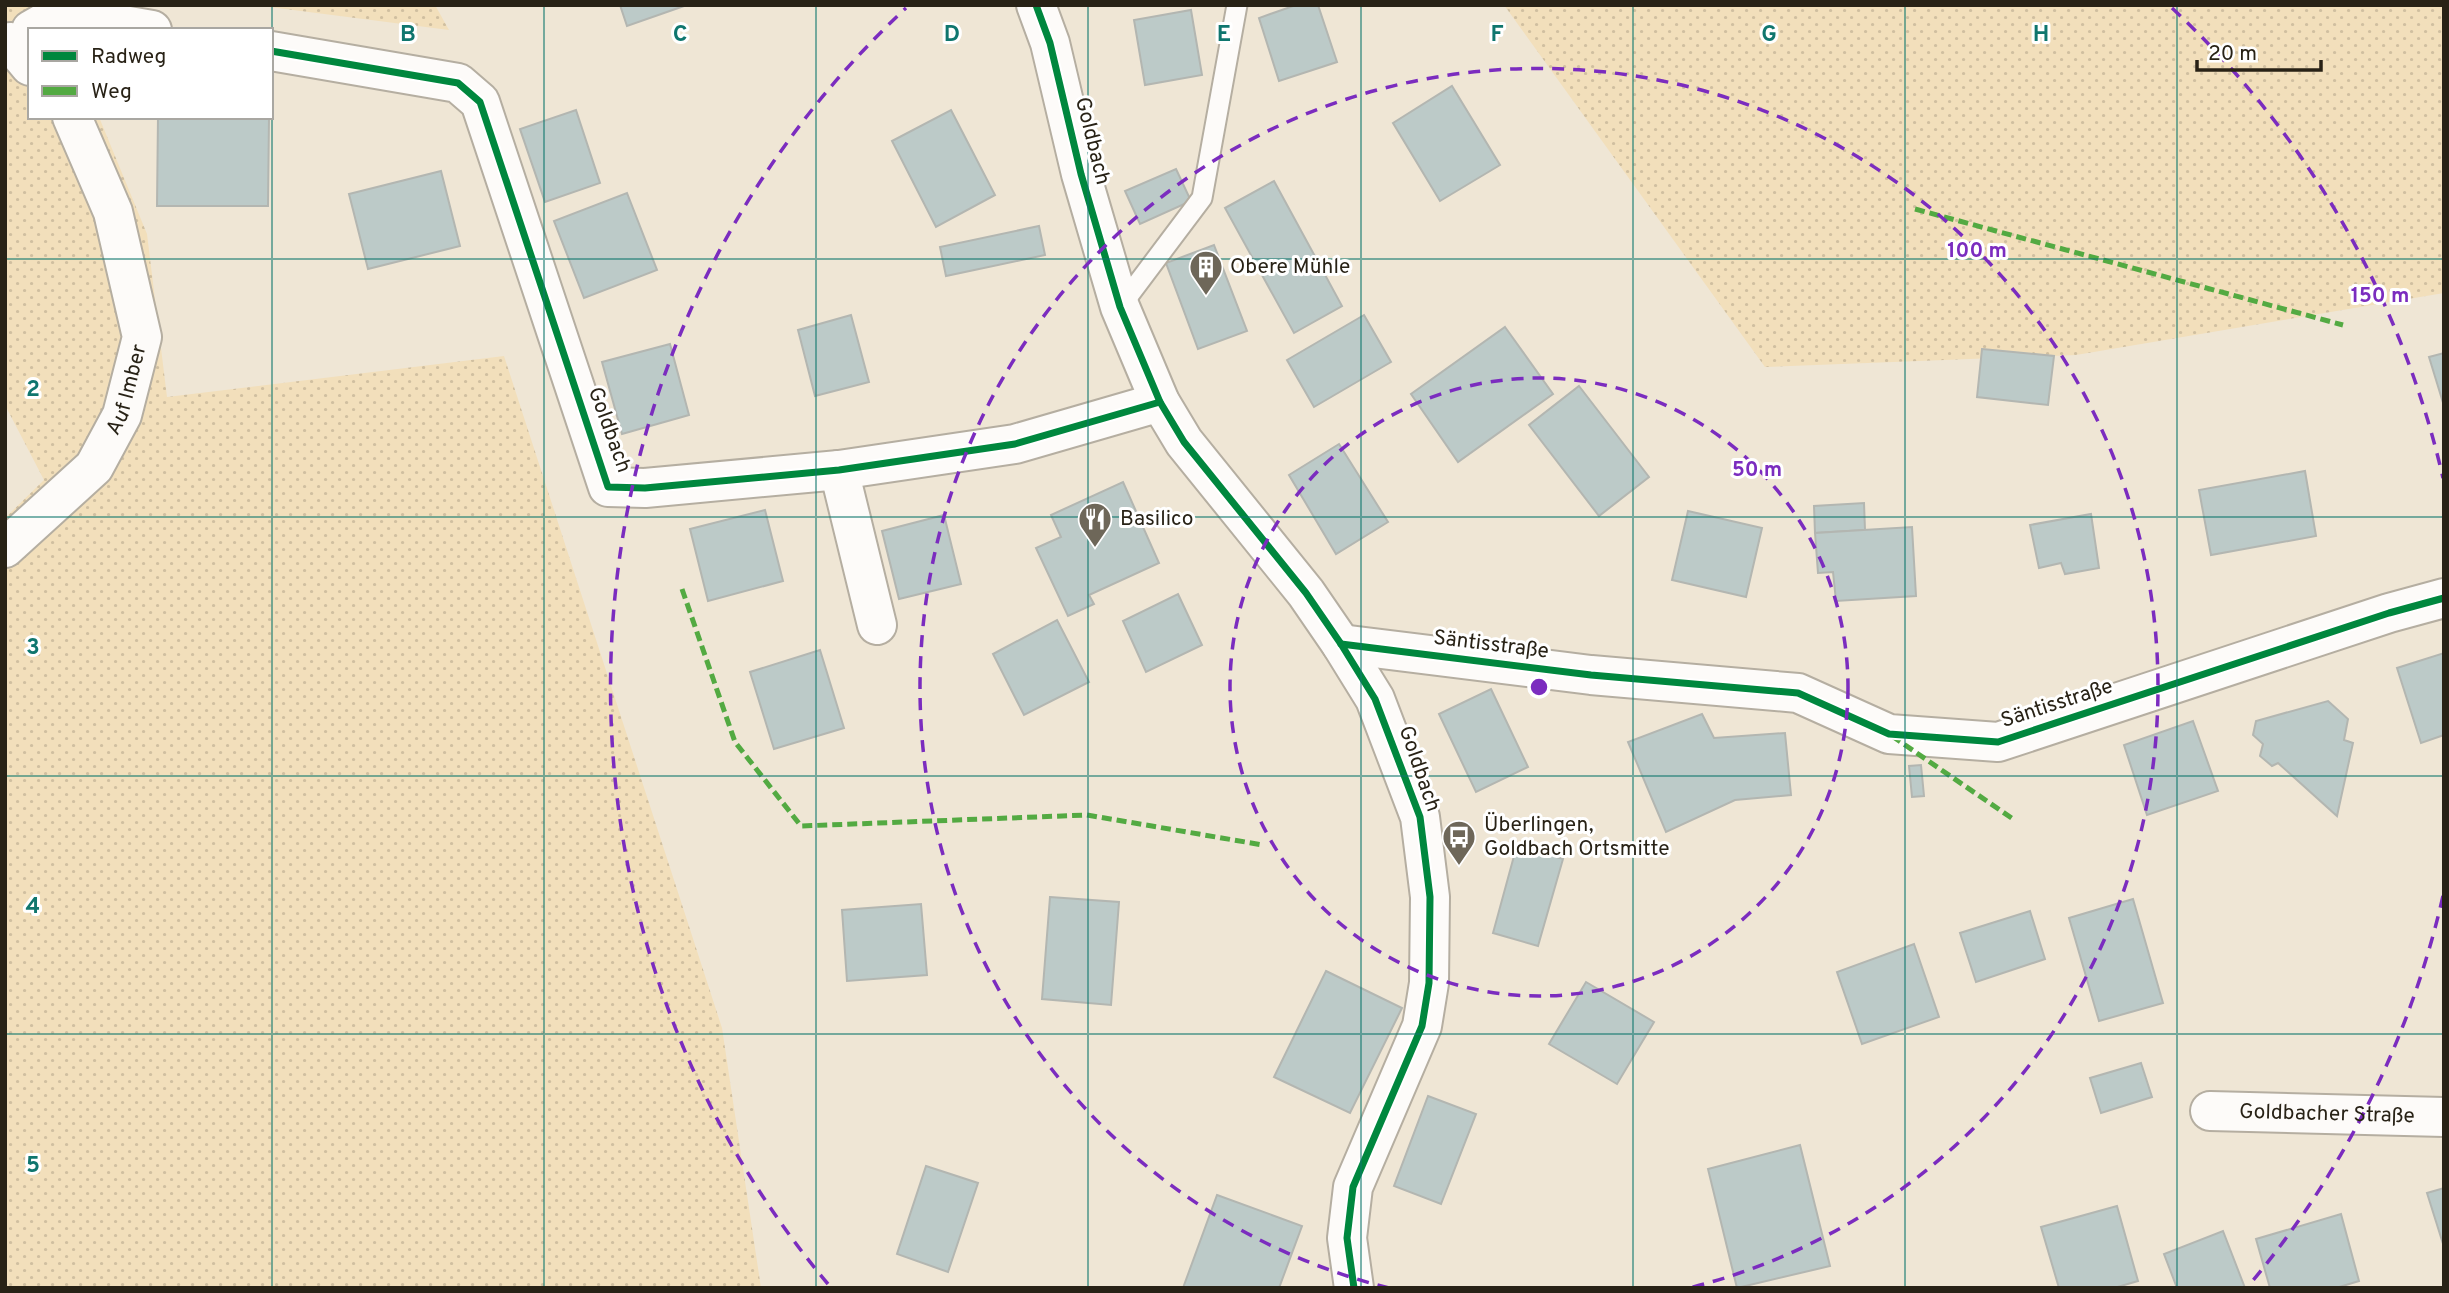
<svg xmlns="http://www.w3.org/2000/svg" width="2449" height="1293" font-family="Overpass,sans-serif">
<style>
.grass{fill:url(#grass-dots)}
.building{fill:#bccac8;stroke:#b3b6b1;stroke-width:2}
.lines{fill:none;stroke-linecap:round;stroke-linejoin:round}
.service-casing{stroke:#b5aea1;stroke-width:23}
.minor-casing{stroke:#b5aea1;stroke-width:42}
.tertiary-casing{stroke:#b5aea1;stroke-width:42}
.service{stroke:#fdfbf9;stroke-width:19}
.minor{stroke:#fdfbf9;stroke-width:38}
.tertiary{stroke:#fdfbf9;stroke-width:38}
.quiet{stroke:#53aa42;stroke-width:5;stroke-dasharray:10 5;stroke-linecap:butt}
.cycleway-casing{stroke:#fff;stroke-width:11}
.cycleway{stroke:#00873e;stroke-width:7}
.grid{fill:none;stroke:#0f766e;stroke-width:2;stroke-opacity:0.55}
.ring{fill:none;stroke:#7b2cbf;stroke-width:3.5;stroke-dasharray:12 9}
.labels{text-anchor:middle;dominant-baseline:central;stroke-width:6;stroke-linejoin:round;paint-order:stroke}
.street-label{font-size:21px;fill:#282216;stroke:#fff}
.poi-label{font-size:21px;fill:#282216;stroke:#fff;text-anchor:start}
.grid-label{font-size:23px;text-anchor:middle;font-weight:bold;fill:#0f766e;stroke:#fff;stroke-width:6;stroke-linejoin:round;paint-order:stroke}
.centre{fill:#7b2cbf;stroke:#fff;stroke-width:3.5}
.ring-label{font-size:21px;text-anchor:middle;font-weight:bold;fill:#7b2cbf;stroke:#fff;stroke-width:6;stroke-linejoin:round;paint-order:stroke}
</style>
<defs>
<pattern id="grass-dots" width="8" height="8" patternUnits="userSpaceOnUse" patternTransform="scale(1.75)"><rect width="8" height="8" fill="#f2dfbb"/><path d="M2 2h.1M6 6h.1" fill="none" stroke="#d0bfa0" stroke-width="1.8" stroke-linecap="round"/></pattern>
</defs>
<rect width="100%" height="100%" fill="#efe6d5"/>
<g class="grass">
<path d="M 5,5 L 53,5 L 30,30 L 30,117 L 99,117 L 147,234 L 167,397 L 504,356 L 722,1028 L 761,1288 L 5,1288 L 5,518 L 44,480 L 5,405 Z"/>
<path d="M 254,5 L 435,5 L 449,30 Z"/>
<path d="M 1504,5 L 2444,5 L 2444,293 L 2076,355 L 1765,367 Z"/>
</g>
<g class="building">
<path d="M 620,5 L 683,5 L 684,6 L 627,26 Z"/>
<path d="M 1296,5 L 1318,5 L 1337,62 L 1279,81 L 1259,18 Z"/>
<path d="M 1191,10 L 1202,75 L 1145,85 L 1134,20 Z"/>
<path d="M 1452,86 L 1500,165 L 1440,201 L 1393,123 Z"/>
<path d="M 576,110 L 600,183 L 545,202 L 520,129 Z"/>
<path d="M 951,110 L 995,195 L 936,227 L 892,141 Z"/>
<path d="M 158,117 L 269,117 L 268,206 L 157,206 Z"/>
<path d="M 1176,169 L 1191,201 L 1140,224 L 1125,191 Z"/>
<path d="M 441,171 L 460,246 L 368,269 L 349,194 Z"/>
<path d="M 1274,181 L 1342,306 L 1294,333 L 1225,208 Z"/>
<path d="M 627,193 L 657,270 L 584,298 L 554,221 Z"/>
<path d="M 1039,226 L 1045,255 L 946,276 L 940,247 Z"/>
<path d="M 1214,245 L 1247,331 L 1198,349 L 1166,263 Z"/>
<path d="M 851,315 L 869,382 L 815,396 L 798,330 Z"/>
<path d="M 1364,315 L 1391,362 L 1314,407 L 1287,360 Z"/>
<path d="M 1505,327 L 1553,394 L 1458,462 L 1411,394 Z"/>
<path d="M 670,344 L 689,415 L 622,434 L 602,362 Z"/>
<path d="M 1982,349 L 2054,356 L 2048,405 L 1977,397 Z"/>
<path d="M 2444,353 L 2444,406 L 2429,357 Z"/>
<path d="M 1579,386 L 1649,477 L 1599,516 L 1529,425 Z"/>
<path d="M 1339,444 L 1388,522 L 1336,554 L 1289,475 Z"/>
<path d="M 2305,471 L 2316,536 L 2211,555 L 2199,490 Z"/>
<path d="M 1123,482 L 1159,563 L 1089,595 L 1094,604 L 1068,616 L 1036,548 L 1061,537 L 1051,515 Z"/>
<path d="M 1864,503 L 1865,530 L 1815,533 L 1814,506 Z"/>
<path d="M 765,510 L 783,581 L 708,601 L 690,529 Z"/>
<path d="M 1688,511 L 1762,528 L 1746,597 L 1672,580 Z"/>
<path d="M 2091,514 L 2099,568 L 2065,574 L 2061,563 L 2039,568 L 2030,525 Z"/>
<path d="M 944,515 L 961,584 L 899,599 L 882,531 Z"/>
<path d="M 1912,527 L 1916,596 L 1836,601 L 1833,572 L 1818,573 L 1815,533 Z"/>
<path d="M 1178,594 L 1202,645 L 1146,672 L 1123,621 Z"/>
<path d="M 1057,620 L 1089,682 L 1024,715 L 993,654 Z"/>
<path d="M 820,650 L 844,728 L 774,749 L 750,672 Z"/>
<path d="M 2444,653 L 2444,735 L 2421,743 L 2397,668 Z"/>
<path d="M 1491,689 L 1528,767 L 1476,792 L 1439,714 Z"/>
<path d="M 2328,701 L 2348,719 L 2344,740 L 2353,743 L 2337,816 L 2278,763 L 2272,766 L 2260,756 L 2263,744 L 2253,735 L 2256,721 Z"/>
<path d="M 1702,714 L 1714,738 L 1785,733 L 1791,795 L 1735,800 L 1666,832 L 1628,742 Z"/>
<path d="M 2193,721 L 2218,791 L 2147,815 L 2124,745 Z"/>
<path d="M 1921,765 L 1924,796 L 1912,797 L 1909,766 Z"/>
<path d="M 1517,845 L 1563,859 L 1538,946 L 1493,933 Z"/>
<path d="M 1050,897 L 1119,902 L 1111,1005 L 1042,999 Z"/>
<path d="M 2133,899 L 2163,1003 L 2099,1021 L 2069,918 Z"/>
<path d="M 921,904 L 927,975 L 847,981 L 842,910 Z"/>
<path d="M 2030,911 L 2045,959 L 1976,982 L 1960,933 Z"/>
<path d="M 1914,944 L 1939,1017 L 1862,1044 L 1837,972 Z"/>
<path d="M 1326,971 L 1402,1008 L 1350,1113 L 1274,1077 Z"/>
<path d="M 1586,982 L 1654,1022 L 1617,1084 L 1549,1044 Z"/>
<path d="M 2141,1063 L 2152,1097 L 2101,1113 L 2090,1078 Z"/>
<path d="M 1428,1096 L 1476,1114 L 1441,1204 L 1394,1186 Z"/>
<path d="M 1800,1145 L 1830,1266 L 1737,1288 L 1708,1169 Z"/>
<path d="M 926,1166 L 978,1183 L 948,1272 L 897,1254 Z"/>
<path d="M 2444,1188 L 2444,1247 L 2427,1193 Z"/>
<path d="M 1217,1195 L 1302,1226 L 1279,1288 L 1183,1288 Z"/>
<path d="M 2117,1206 L 2138,1281 L 2114,1288 L 2059,1288 L 2041,1227 Z"/>
<path d="M 2341,1214 L 2359,1281 L 2336,1288 L 2270,1288 L 2256,1239 Z"/>
<path d="M 2223,1231 L 2245,1288 L 2177,1288 L 2164,1254 Z"/>
</g>
<g class="lines">
<defs>
<path id="service" d="M 1120,307 L 1202,198 L 1237,5"/>
<g id="minor">
<path d="M 31,30 L 59,14 L 152,30"/>
<path d="M 10,42 L 30,66"/>
<path d="M 271,51 L 458,83 L 480,102 L 608,487 L 645,488 L 839,470 L 1015,444 L 1160,402"/>
<path d="M 839,470 L 877,625"/>
<path id="s1" d="M 5,548 L 94,467 L 122,415 L 142,337 L 113,212 L 72,117"/>
<path d="M 1341,644 L 1591,675 L 1798,693 L 1889,734 L 1998,742 L 2389,613 L 2444,598"/>
<path id="s2" d="M 2210,1111 L 2444,1117"/>
</g>
<path id="tertiary" d="M 1036,5 L 1050,43 L 1081,174 L 1120,307 L 1160,402 L 1184,442 L 1306,593 L 1341,644 L 1375,699 L 1420,817 L 1430,897 L 1429,983 L 1422,1026 L 1353,1187 L 1347,1238 L 1354,1288"/>
</defs>
<use href="#service" class="service-casing"/>
<use href="#minor" class="minor-casing"/>
<use href="#tertiary" class="tertiary-casing"/>
<use href="#service" class="service"/>
<use href="#minor" class="minor"/>
<use href="#tertiary" class="tertiary"/>
<g class="quiet">
<path d="M 1915,209 L 2343,325"/>
<path d="M 682,589 L 735,742 L 801,826 L 1087,815 L 1263,845"/>
<path d="M 1892,736 L 2013,819"/>
</g>
<defs>
<g id="cycleway">
<path d="M 1036,5 L 1050,43 L 1081,174 L 1120,307 L 1160,402 L 1184,442 L 1306,593 L 1341,644 L 1375,699 L 1420,817 L 1430,897 L 1429,983 L 1422,1026 L 1353,1187 L 1347,1238 L 1354,1288"/>
<path d="M 271,51 L 458,83 L 480,102 L 608,487 L 645,488 L 839,470 L 1015,444 L 1160,402"/>
<path d="M 1341,644 L 1591,675 L 1798,693 L 1889,734 L 1998,742 L 2389,613 L 2444,598"/>
</g>
</defs>
<use href="#cycleway" class="cycleway-casing"/>
<use href="#cycleway" class="cycleway"/>
</g>
<path class="grid" d="M 272,5 L 272,1288M 544,5 L 544,1288M 816,5 L 816,1288M 1088,5 L 1088,1288M 1361,5 L 1361,1288M 1633,5 L 1633,1288M 1905,5 L 1905,1288M 2177,5 L 2177,1288M 5,259 L 2444,259M 5,517 L 2444,517M 5,776 L 2444,776M 5,1034 L 2444,1034"/>
<g class="ring">
<circle cx="1539" cy="687" r="309"/>
<path d="M1389 1288A619 619 0 1 1 1689 1288"/>
<path d="M2443 896A928 928 0 0 1 2250 1284M828 1284A928 928 0 0 1 906 8M2172 8A928 928 0 0 1 2443 478"/>
</g>
<defs>
<symbol id="building-pin" viewBox="-11 -11 22 30"><path d="M0 17L-7.5 6A9.5 9.5 0 1 1 7.5 6Z" fill="#6e6759" stroke="#fff"/><path d="M-4-6H4V6H1V3H-1V6H-4ZM-2.5-4.3h1.7v1.8h-1.7ZM.8-4.3h1.7v1.8H.8ZM-2.5-1h1.7V.8h-1.7ZM.8-1h1.7V.8H.8Z" fill="#fff"/></symbol>
<symbol id="restaurant-pin" viewBox="-11 -11 22 30"><path d="M0 17L-7.5 6A9.5 9.5 0 1 1 7.5 6Z" fill="#6e6759" stroke="#fff"/><path d="M-5-6h1v4h1v-4h1v4h1v-4h1v5L-1.5 .5V6h-2V.5L-5-1ZM5-6V6H3V1.5H1.5Q1.5-4 5-6Z" fill="#fff"/></symbol>
<symbol id="bus-pin" viewBox="-11 -11 22 30"><path d="M0 17L-7.5 6A9.5 9.5 0 1 1 7.5 6Z" fill="#6e6759" stroke="#fff"/><path d="M-5-6H5V4H4V6H2V4H-2V6H-4V4H-5ZM-3.5-4V0h7V-4ZM-3.5 1.2v1.5H-2V1.2ZM2 1.2v1.5H3.5V1.2Z" fill="#fff"/></symbol>
</defs>
<g fill-rule="evenodd">
<use href="#building-pin" x="1187" y="248" width="38" height="52"/>
<use href="#restaurant-pin" x="1076" y="500" width="38" height="52"/>
<use href="#bus-pin" x="1440" y="818" width="38" height="52"/>
</g>
<g class="labels">
<g class="street-label">
<text transform="translate(1092 141) rotate(76)">Goldbach</text>
<text stroke="none"><textPath href="#s1" startOffset="205">Auf Imber</textPath></text>
<text transform="translate(609 430) rotate(70)">Goldbach</text>
<text transform="translate(1491 645) rotate(7)">Säntisstraße</text>
<text transform="translate(2057 704) rotate(-18)">Säntisstraße</text>
<text transform="translate(1419 769) rotate(71)">Goldbach</text>
<text stroke="none"><textPath href="#s2" startOffset="117">Goldbacher Straße</textPath></text>
</g>
<g class="poi-label">
<text x="1230" y="267">Obere Mühle</text>
<text x="1120" y="519">Basilico</text>
<text x="1484" y="825">Überlingen,<tspan x="1484" dy="24">Goldbach Ortsmitte</tspan></text>
</g>
</g>
<g class="grid-label">
<text x="408" y="41">B</text>
<text x="680" y="41">C</text>
<text x="952" y="41">D</text>
<text x="1224" y="41">E</text>
<text x="1497" y="41">F</text>
<text x="1769" y="41">G</text>
<text x="2041" y="41">H</text>
<text x="33" y="396">2</text>
<text x="33" y="654">3</text>
<text x="33" y="913">4</text>
<text x="33" y="1172">5</text>
</g>
<circle cx="1539" cy="687" r="10" class="centre"/>
<g class="ring-label">
<text x="1977" y="257">100 m</text>
<text x="2380" y="302">150 m</text>
<text x="1757" y="476">50 m</text>
</g>
<rect width="2449" height="1293" fill="none" stroke="#282216" stroke-width="14"/>
<rect x="28" y="28" width="245" height="91" fill="#ffffff" stroke="#a9a7a2" stroke-width="2"/>
<rect x="42" y="51" width="35" height="10" fill="#00873e" stroke="#a9a7a2" stroke-width="2"/>
<text x="91" y="63" font-size="21" fill="#282216">Radweg</text>
<rect x="42" y="86" width="35" height="10" fill="#53aa42" stroke="#a9a7a2" stroke-width="2"/>
<text x="91" y="98" font-size="21" fill="#282216">Weg</text>
<path d="M2197 60v10h124v-10" fill="none" stroke="#282216" stroke-width="3.5"/>
<text x="2208" y="60" font-size="21" fill="#282216" stroke="#ffffff" stroke-width="5" paint-order="stroke">20 m</text>
</svg>
